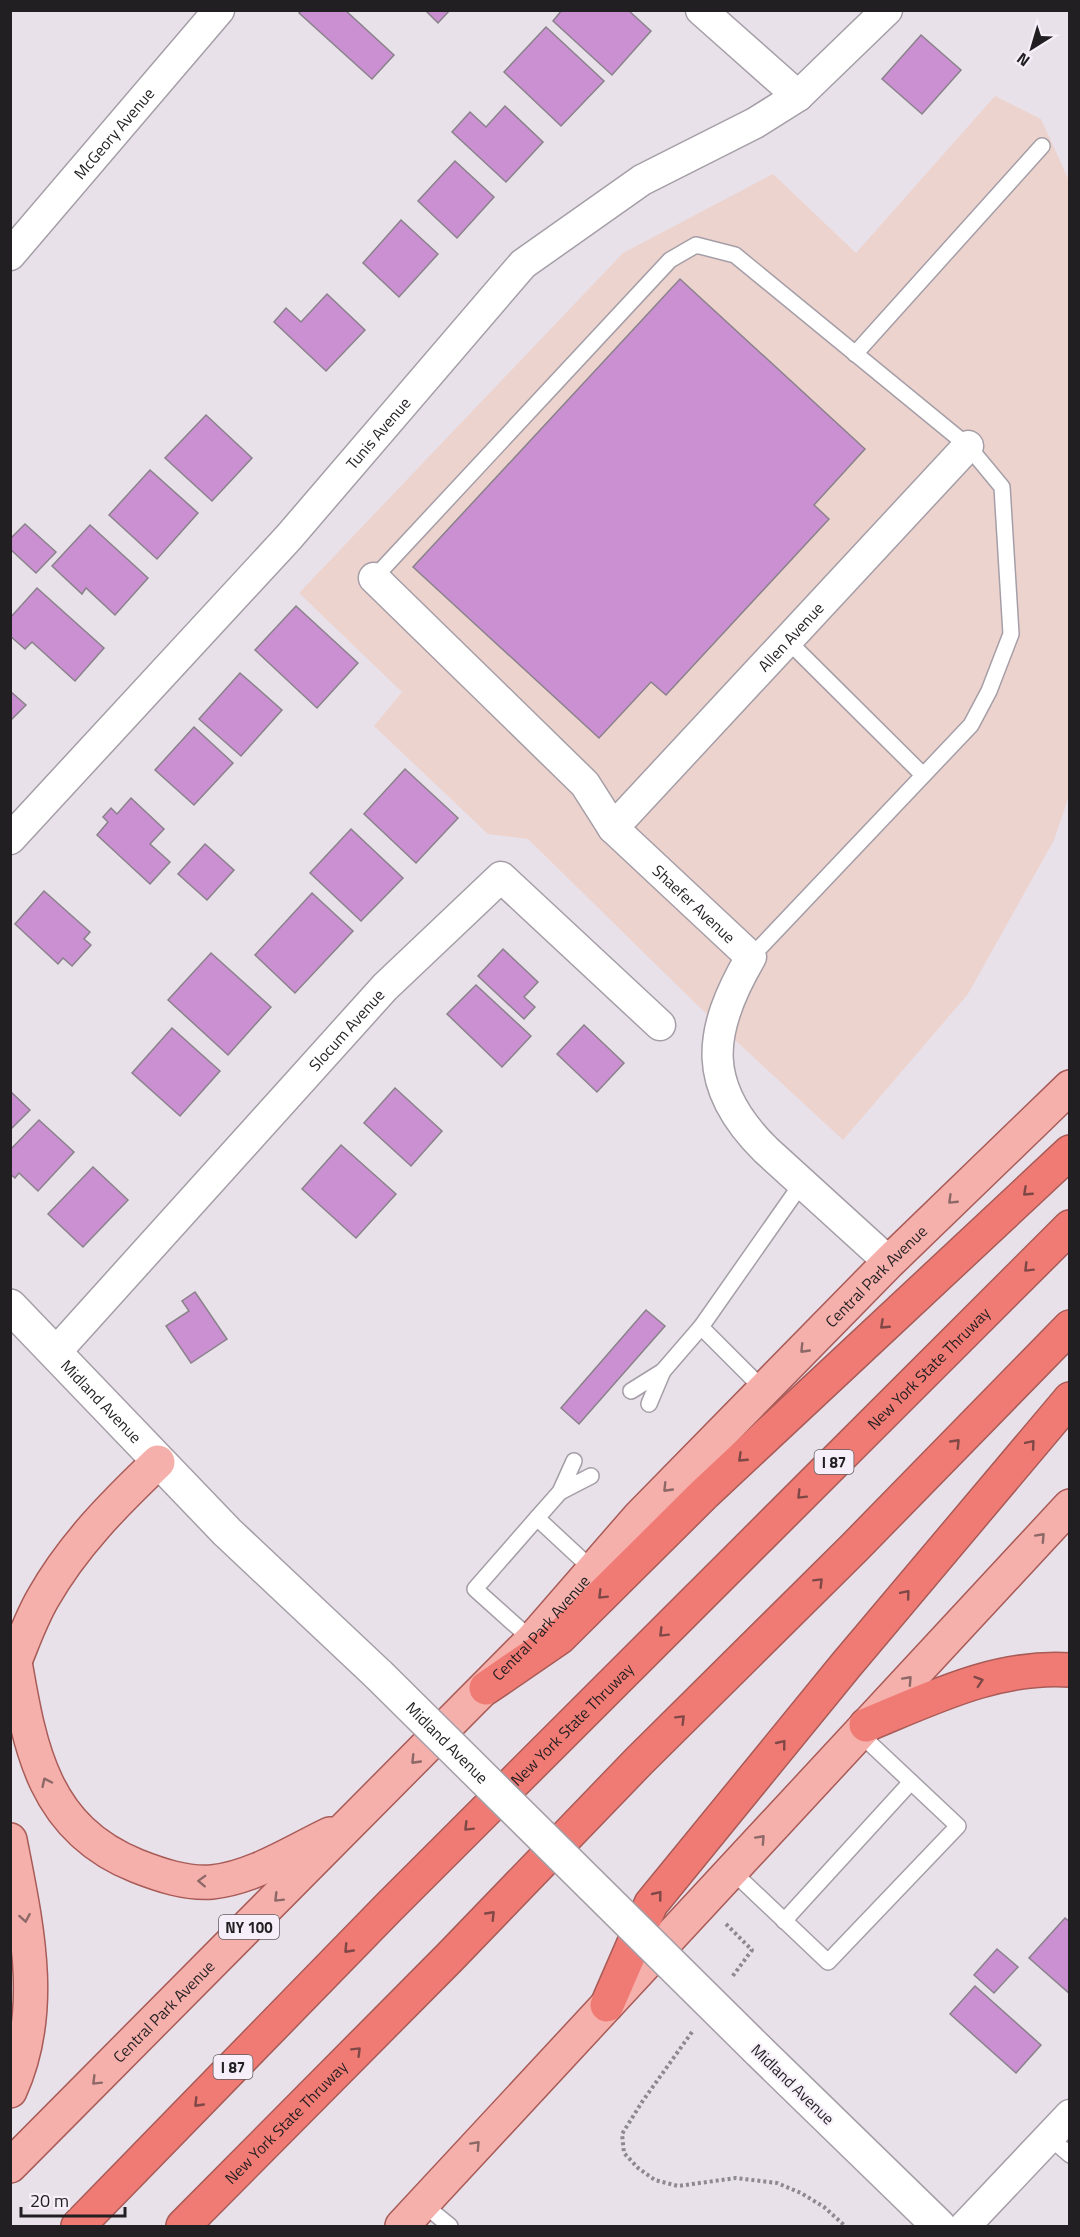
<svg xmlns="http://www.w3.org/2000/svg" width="1080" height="2237" font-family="'Titillium Web',sans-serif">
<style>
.commercial{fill:#edd3cd}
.building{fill:#ca90d1;stroke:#8a828b;stroke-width:1.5}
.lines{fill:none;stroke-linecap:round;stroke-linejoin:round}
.service-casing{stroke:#a59ea7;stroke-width:18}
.minor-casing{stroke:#a59ea7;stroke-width:33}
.tertiary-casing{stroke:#a59ea7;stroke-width:36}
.primary-casing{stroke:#a85b57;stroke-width:36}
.motorway-casing{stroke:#a85b57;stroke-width:36}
.path{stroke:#8e8990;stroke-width:4;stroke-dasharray:3 3;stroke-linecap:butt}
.service{stroke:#fff;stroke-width:15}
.minor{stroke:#fff;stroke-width:30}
.tertiary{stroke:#fff;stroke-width:33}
.primary{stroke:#f6b0ac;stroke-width:33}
.motorway{stroke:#f07b74;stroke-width:33}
.tertiary-bridge-casing{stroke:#a59ea7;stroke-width:36;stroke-linecap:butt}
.tertiary-bridge{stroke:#fff;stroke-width:33}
.oneway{stroke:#7f4847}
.oneway2{stroke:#8c6867}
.labels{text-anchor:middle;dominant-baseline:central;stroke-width:4.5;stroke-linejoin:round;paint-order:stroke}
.shield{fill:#f6eef8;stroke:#625d62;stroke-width:1.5}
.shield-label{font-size:15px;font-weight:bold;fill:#221f22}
.street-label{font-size:16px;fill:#221f22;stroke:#f6eef8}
</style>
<rect width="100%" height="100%" fill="#e8e1ea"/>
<path class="commercial" d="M 995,96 L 1041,119 L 1070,183 L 1069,796 L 1054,840 L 968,994 L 843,1140 L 695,1003 L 528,839 L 488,834 L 374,726 L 402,692 L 299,593 L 623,253 L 773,174 L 856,253 Z"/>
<g class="building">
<path d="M 302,10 L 345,10 L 394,55 L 372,79 L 299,13 Z"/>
<path d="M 425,10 L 450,10 L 438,23 Z"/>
<path d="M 562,10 L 628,10 L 651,31 L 612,75 L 553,21 Z"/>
<path d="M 546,27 L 604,81 L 561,126 L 504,72 Z"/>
<path d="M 921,35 L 961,70 L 922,114 L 882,79 Z"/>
<path d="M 505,106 L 543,142 L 506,182 L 452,132 L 470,112 L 486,127 Z"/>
<path d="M 455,161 L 494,197 L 457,238 L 418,201 Z"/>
<path d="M 401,220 L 438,254 L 399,297 L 363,263 Z"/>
<path d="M 680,279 L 865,449 L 814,505 L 829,519 L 666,695 L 651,682 L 599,738 L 413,567 Z"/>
<path d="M 327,294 L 365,330 L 326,371 L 274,322 L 286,308 L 301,322 Z"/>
<path d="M 206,415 L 252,458 L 212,501 L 165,458 Z"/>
<path d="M 150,470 L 198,513 L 157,559 L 109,515 Z"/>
<path d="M 25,524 L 56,552 L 36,573 L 10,549 L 10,539 Z"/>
<path d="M 90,525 L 148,578 L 115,615 L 86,588 L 82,594 L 52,566 Z"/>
<path d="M 37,588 L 104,648 L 75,681 L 32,642 L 25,649 L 10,636 L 10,618 Z"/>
<path d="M 296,606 L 358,663 L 317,708 L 255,650 Z"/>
<path d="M 240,673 L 282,710 L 241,756 L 199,719 Z"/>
<path d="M 10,691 L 26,705 L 10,721 Z"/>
<path d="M 194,727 L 233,763 L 194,805 L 155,770 Z"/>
<path d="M 405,769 L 458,818 L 416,863 L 364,814 Z"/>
<path d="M 131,798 L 164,829 L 150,844 L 170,862 L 150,884 L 97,835 L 108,822 L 103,817 L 111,808 L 117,814 Z"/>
<path d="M 351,829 L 403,878 L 361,921 L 310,873 Z"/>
<path d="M 205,844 L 234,870 L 207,900 L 178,874 Z"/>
<path d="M 44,891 L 90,932 L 84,939 L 91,945 L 72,966 L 63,958 L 58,964 L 15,924 Z"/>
<path d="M 312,893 L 353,931 L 295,993 L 255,955 Z"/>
<path d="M 503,949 L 538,982 L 524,997 L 535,1007 L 524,1019 L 478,976 Z"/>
<path d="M 211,953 L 271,1007 L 228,1055 L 168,1000 Z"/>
<path d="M 476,985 L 531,1036 L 502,1067 L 447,1014 Z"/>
<path d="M 584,1025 L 624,1063 L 597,1092 L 557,1054 Z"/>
<path d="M 172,1028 L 220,1071 L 180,1116 L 132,1073 Z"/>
<path d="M 395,1088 L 442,1131 L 411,1166 L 364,1123 Z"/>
<path d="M 10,1091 L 30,1110 L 10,1130 Z"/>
<path d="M 39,1120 L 74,1152 L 38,1191 L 19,1173 L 15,1178 L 10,1174 L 10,1150 Z"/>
<path d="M 341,1145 L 396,1194 L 356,1238 L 302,1189 Z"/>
<path d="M 93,1167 L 128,1200 L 83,1247 L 48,1214 Z"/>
<path d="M 195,1292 L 227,1339 L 191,1363 L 166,1326 L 189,1311 L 182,1301 Z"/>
<path d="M 646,1310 L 665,1326 L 579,1424 L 561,1408 Z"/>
<path d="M 1065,1918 L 1070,1922 L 1070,1994 L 1029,1958 Z"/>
<path d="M 997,1949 L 1018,1967 L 994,1993 L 974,1975 Z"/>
<path d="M 975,1986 L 1041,2045 L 1016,2073 L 950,2014 Z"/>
</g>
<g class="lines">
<defs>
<g id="service">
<path d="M 855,354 L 1042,146"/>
<path d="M 374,578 L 670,260 L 696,245 L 735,255 L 968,446 L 1002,487 L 1011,634 L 989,691 L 971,725 L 751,957"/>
<path d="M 787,640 L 923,775"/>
<path d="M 764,1390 L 701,1327 L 802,1183"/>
<path d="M 631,1391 L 663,1371 L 701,1327"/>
<path d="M 649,1404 L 663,1371"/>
<path d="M 574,1461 L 560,1492 L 591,1476"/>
<path d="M 560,1492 L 537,1518 L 593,1570"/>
<path d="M 532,1640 L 475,1589 L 537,1518"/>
<path d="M 732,1871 L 828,1962 L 958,1826 L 859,1733"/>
<path d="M 784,1921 L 911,1782"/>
<path d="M 1049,2137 L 1070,2155"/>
<path d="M 423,2204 L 450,2226"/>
</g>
<g id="minor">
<path d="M 701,10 L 798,96"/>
<path id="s1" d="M 10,255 L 219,10"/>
<path id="s2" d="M 374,578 L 585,784 L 613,828 L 751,957 C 707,1032 701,1086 766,1150 L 889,1262"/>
<path id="s3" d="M 613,828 L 968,446"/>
<path id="s4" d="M 10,839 L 289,537 L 523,264 L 642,180 L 755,123 L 798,96 L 887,10"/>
<path id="s5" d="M 55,1353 L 385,987 L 501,877 L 660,1025"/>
<path d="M 965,2226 L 1070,2115"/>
</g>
<g id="tertiary">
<path id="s6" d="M 10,1306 L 227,1532 L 379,1675"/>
<path d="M 757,2049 L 939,2226"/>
</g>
<g id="primary">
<path d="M 15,1662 C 30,1749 44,1829 137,1866 C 160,1875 186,1884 212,1882 C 253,1878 294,1851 330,1834"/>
<path d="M 10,1673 C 21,1648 29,1622 43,1598 C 73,1545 115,1503 158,1462"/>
<path d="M 10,1840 C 26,1923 47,2010 10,2091"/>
<path id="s7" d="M 10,2166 L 532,1640 L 639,1517 L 889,1262 L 1070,1087"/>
<path d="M 402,2226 L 1070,1506"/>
</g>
<g id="motorway">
<path d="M 486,1688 L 559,1638 L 705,1493 L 1070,1152"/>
<path d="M 866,1725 C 932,1698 997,1665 1070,1670"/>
<path d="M 607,2005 L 651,1904 L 846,1665 L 1070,1399"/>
<path id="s8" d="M 78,2226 L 389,1907 L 1070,1227"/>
<path id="s9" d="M 183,2226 L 450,1957 L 639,1761 L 854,1548 L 1070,1327"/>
</g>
</defs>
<use href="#service" class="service-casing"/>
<use href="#minor" class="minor-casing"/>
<use href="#tertiary" class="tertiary-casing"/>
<use href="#primary" class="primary-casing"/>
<use href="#motorway" class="motorway-casing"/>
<g class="path">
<path d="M 726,1924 L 752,1950 L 732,1977"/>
<path d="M 692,2032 L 642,2102 L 622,2134 L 624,2153 L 638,2168 L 655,2180 L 678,2186 L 736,2178 L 777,2183 L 801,2193 L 824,2207 L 845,2226"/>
</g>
<use href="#service" class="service"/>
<use href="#minor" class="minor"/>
<use href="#tertiary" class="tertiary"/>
<use href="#primary" class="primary"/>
<use href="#motorway" class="motorway"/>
<defs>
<g id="tertiary-bridge">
<path id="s10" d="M 379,1675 L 757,2049"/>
</g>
</defs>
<use href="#tertiary-bridge" class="tertiary-bridge-casing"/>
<use href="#tertiary-bridge" class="tertiary-bridge"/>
</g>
<defs><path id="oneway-chevron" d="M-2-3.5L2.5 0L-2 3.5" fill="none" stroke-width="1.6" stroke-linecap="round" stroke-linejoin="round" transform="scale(1.5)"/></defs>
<g class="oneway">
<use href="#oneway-chevron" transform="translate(1027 1192) rotate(137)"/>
<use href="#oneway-chevron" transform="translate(1028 1268) rotate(135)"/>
<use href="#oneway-chevron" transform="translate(884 1325) rotate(137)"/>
<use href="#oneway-chevron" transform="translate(956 1443) rotate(-46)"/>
<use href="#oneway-chevron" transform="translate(1031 1444) rotate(-50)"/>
<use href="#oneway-chevron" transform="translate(742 1458) rotate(137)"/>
<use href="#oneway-chevron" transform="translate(801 1495) rotate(135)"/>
<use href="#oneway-chevron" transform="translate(819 1582) rotate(-45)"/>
<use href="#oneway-chevron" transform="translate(906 1594) rotate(-50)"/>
<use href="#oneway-chevron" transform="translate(602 1595) rotate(135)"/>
<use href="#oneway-chevron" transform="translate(663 1633) rotate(135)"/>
<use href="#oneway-chevron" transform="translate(979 1681) rotate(-18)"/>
<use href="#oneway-chevron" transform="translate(681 1719) rotate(-45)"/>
<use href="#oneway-chevron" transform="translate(782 1744) rotate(-51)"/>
<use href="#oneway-chevron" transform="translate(468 1827) rotate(135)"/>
<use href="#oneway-chevron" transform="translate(658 1895) rotate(-51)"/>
<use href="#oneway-chevron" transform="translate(491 1915) rotate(-46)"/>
<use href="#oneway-chevron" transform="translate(348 1949) rotate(134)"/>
<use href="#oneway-chevron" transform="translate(357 2051) rotate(-45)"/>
<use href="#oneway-chevron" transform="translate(198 2103) rotate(134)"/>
</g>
<g class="oneway2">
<use href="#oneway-chevron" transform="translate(952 1200) rotate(136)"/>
<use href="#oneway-chevron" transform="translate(804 1349) rotate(134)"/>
<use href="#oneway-chevron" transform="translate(667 1488) rotate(134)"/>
<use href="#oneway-chevron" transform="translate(1041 1537) rotate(-47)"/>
<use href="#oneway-chevron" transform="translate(908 1680) rotate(-47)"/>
<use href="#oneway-chevron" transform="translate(415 1760) rotate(134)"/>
<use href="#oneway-chevron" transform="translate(46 1782) rotate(-115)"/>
<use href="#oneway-chevron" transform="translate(761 1839) rotate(-47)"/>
<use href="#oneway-chevron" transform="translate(202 1881) rotate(-178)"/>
<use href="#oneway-chevron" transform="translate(278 1898) rotate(135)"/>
<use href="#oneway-chevron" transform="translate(25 1918) rotate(80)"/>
<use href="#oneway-chevron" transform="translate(96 2081) rotate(135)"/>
<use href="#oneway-chevron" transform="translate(476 2145) rotate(-47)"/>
</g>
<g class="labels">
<g class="shield">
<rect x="814.5" y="1450" width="39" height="24" rx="4.5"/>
<rect x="219" y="1915" width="60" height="24" rx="4.5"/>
<rect x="213.5" y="2055" width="39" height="24" rx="4.5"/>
</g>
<g class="shield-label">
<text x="834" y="1462">I 87</text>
<text x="249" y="1927">NY 100</text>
<text x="233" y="2067">I 87</text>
</g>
<g class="street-label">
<text stroke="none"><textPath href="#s1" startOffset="160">McGeory Avenue</textPath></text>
<text stroke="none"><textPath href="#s4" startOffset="548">Tunis Avenue</textPath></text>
<text stroke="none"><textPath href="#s3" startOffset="261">Allen Avenue</textPath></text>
<text stroke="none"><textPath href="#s2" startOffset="458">Shaefer Avenue</textPath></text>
<text stroke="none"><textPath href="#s5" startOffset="435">Slocum Avenue</textPath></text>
<text stroke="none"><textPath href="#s7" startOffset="1242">Central Park Avenue</textPath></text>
<text stroke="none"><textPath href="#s8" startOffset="1208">New York State Thruway</textPath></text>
<text stroke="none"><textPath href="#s6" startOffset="132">Midland Avenue</textPath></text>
<text stroke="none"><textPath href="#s7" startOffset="756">Central Park Avenue</textPath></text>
<text stroke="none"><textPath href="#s8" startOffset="704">New York State Thruway</textPath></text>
<text stroke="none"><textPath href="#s10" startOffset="96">Midland Avenue</textPath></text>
<text stroke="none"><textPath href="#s7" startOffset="218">Central Park Avenue</textPath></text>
<text transform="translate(793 2084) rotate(44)">Midland Avenue</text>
<text stroke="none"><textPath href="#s9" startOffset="146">New York State Thruway</textPath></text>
</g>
</g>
<rect width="1080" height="2237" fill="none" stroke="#221f22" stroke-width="24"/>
<g transform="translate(1032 48) rotate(217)" stroke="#f6eef8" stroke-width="4.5" paint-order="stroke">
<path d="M0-4.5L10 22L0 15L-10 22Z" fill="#221f22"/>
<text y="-9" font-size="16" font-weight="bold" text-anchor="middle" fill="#221f22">N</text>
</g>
<path d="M21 2207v9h104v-9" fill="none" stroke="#221f22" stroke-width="3"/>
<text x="30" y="2207" font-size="18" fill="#221f22" stroke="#f6eef8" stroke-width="4.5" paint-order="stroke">20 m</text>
</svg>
